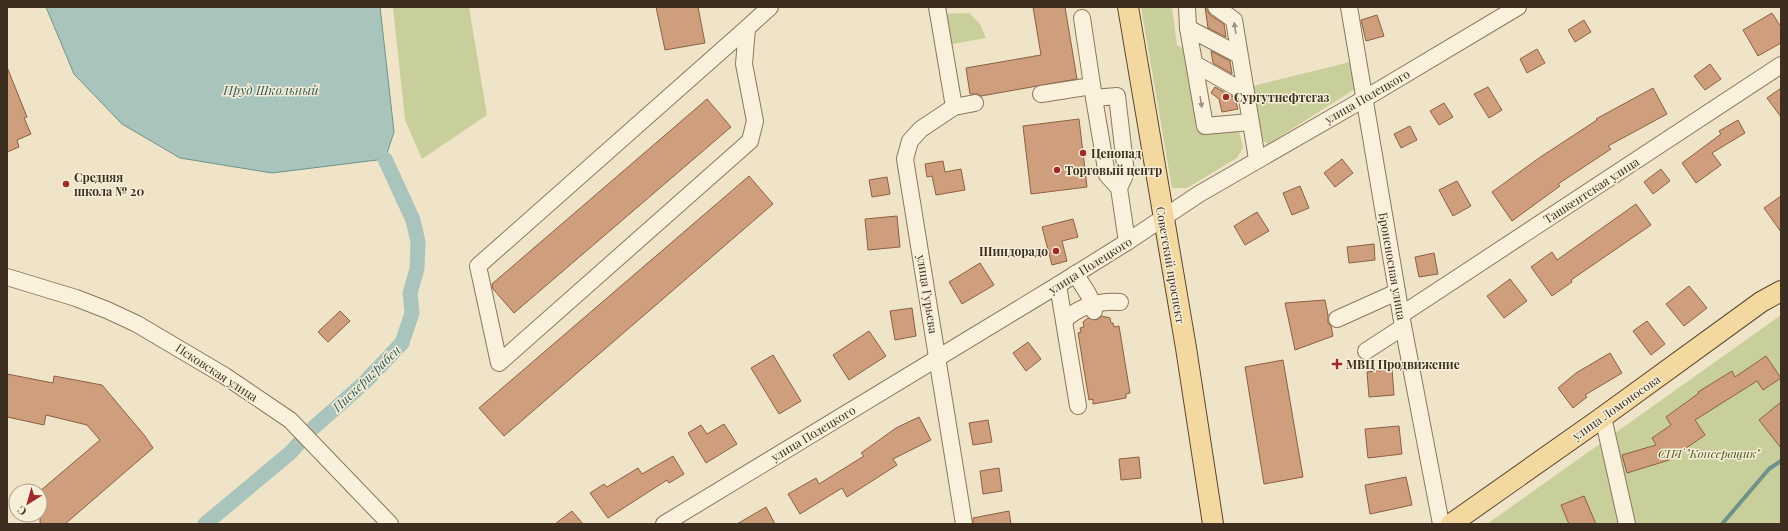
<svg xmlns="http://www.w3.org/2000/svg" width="1788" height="531" font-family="'Playfair Display',serif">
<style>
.green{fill:#c9cf9b}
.water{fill:#a9c4bc;stroke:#6f938a}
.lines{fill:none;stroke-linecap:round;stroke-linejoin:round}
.stream{stroke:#6f938a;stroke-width:4}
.canal{stroke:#a9c4bc;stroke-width:15}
.building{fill:#cf9f7d;stroke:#8d5f41}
.minor-casing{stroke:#8d765c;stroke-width:18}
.major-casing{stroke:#5b4430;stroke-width:22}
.minor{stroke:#faf1dc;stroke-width:16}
.major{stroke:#f3d9a0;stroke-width:20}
.oneway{fill:#9c907e}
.poi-dot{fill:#9e2a2b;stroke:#f7eed8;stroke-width:1.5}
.labels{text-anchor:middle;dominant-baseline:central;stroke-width:3;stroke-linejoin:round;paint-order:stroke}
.street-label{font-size:12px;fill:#3d2e20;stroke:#f7eed8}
.poi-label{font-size:12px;font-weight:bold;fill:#3d2e20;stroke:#f7eed8;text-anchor:start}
.park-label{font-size:12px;font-style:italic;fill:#4d5a26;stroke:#f7eed8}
.water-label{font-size:13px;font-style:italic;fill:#2f5d5a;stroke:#f7eed8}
</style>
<rect width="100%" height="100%" fill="#f0e4c8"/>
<g class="green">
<path d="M 393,7 L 469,7 L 487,115 L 422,159 L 405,120 Z"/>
<path d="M 1141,7 L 1172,7 L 1177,45 L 1188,51 L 1198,119 L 1221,130 L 1222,133 L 1238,128 L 1243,147 L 1237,158 L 1187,188 L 1172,188 Z"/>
<path d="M 969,13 L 980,24 L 986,38 L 947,45 L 940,14 Z"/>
<path d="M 1350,62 L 1355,89 L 1268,144 L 1260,139 L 1253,86 Z"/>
<path d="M 1781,315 L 1781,524 L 1487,524 Z"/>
</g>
<path class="water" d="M 46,7 L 380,7 L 394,132 L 385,159 L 272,173 L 180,158 L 122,124 L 74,74 Z"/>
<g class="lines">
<path class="stream" d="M 1722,524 L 1769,469 L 1781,461"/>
<g class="canal">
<path d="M 312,429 L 364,383 L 402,343 L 412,313 L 410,293 L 417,269 L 418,242 L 413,220 L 385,159"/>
<path d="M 205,524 L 290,453 L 301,441"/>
</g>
</g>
<g class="building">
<path d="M 656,7 L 698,7 L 705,43 L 665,50 Z"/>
<path d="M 1033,7 L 1065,7 L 1077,79 L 981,96 L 978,94 L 970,94 L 966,68 L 1041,55 Z"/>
<path d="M 1205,7 L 1210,15 L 1224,24 L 1226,37 L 1208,28 Z"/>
<path d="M 1772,13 L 1781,27 L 1781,43 L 1758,56 L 1743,30 Z"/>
<path d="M 1377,15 L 1384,36 L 1366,41 L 1361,20 Z"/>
<path d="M 1584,20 L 1591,32 L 1575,42 L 1568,30 Z"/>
<path d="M 1537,49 L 1545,63 L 1527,73 L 1520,59 Z"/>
<path d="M 1211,51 L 1230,61 L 1232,74 L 1213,63 Z"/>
<path d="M 1710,64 L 1721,79 L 1705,90 L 1694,76 Z"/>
<path d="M 7,67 L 27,117 L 24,118 L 31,134 L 17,140 L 19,147 L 7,152 Z"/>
<path d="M 1215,87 L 1235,98 L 1238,109 L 1222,112 L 1219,99 L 1211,93 Z"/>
<path d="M 1488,87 L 1502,110 L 1489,118 L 1474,94 Z"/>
<path d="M 1653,88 L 1667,114 L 1608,146 L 1611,149 L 1558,184 L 1560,186 L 1512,221 L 1492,192 L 1539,158 L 1597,120 L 1596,119 Z"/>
<path d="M 1781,88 L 1781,117 L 1767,98 Z"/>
<path d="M 707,99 L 731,127 L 514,313 L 493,289 L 492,284 Z"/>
<path d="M 1444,103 L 1453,117 L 1439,125 L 1430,111 Z"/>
<path d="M 1079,119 L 1087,187 L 1031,194 L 1023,126 Z"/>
<path d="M 1738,120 L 1745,133 L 1712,153 L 1721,165 L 1696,183 L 1682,163 L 1721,134 L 1719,131 Z"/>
<path d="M 1410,126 L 1417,140 L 1401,148 L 1394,134 Z"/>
<path d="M 1342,159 L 1353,173 L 1335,187 L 1324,173 Z"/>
<path d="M 943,161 L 945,172 L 961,169 L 965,190 L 936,195 L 932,176 L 927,177 L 925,164 Z"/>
<path d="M 1661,169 L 1670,181 L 1653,194 L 1644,182 Z"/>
<path d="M 749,176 L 773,204 L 504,436 L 479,408 Z"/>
<path d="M 887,177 L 890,194 L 872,197 L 869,180 Z"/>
<path d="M 1457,181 L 1471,206 L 1453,216 L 1439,190 Z"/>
<path d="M 1300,186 L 1309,208 L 1292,215 L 1283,193 Z"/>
<path d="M 1781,196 L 1781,232 L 1764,208 Z"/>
<path d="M 1636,204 L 1651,225 L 1571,280 L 1572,282 L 1552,296 L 1531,267 L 1552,252 L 1557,260 Z"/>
<path d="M 1257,212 L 1269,231 L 1245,245 L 1234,226 Z"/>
<path d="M 897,216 L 900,247 L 868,250 L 865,219 Z"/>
<path d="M 1073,219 L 1078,237 L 1062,241 L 1067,261 L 1052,265 L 1042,227 Z"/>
<path d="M 1374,244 L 1375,260 L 1349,263 L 1347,247 Z"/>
<path d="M 1434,253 L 1438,274 L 1419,277 L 1415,257 Z"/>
<path d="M 980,263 L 994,285 L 962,304 L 949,282 Z"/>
<path d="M 1510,279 L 1527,301 L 1504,318 L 1487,296 Z"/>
<path d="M 1689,286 L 1707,308 L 1684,326 L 1666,304 Z"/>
<path d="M 1325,300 L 1328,315 L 1328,323 L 1331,326 L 1333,336 L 1295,350 L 1285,303 Z"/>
<path d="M 912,308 L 916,336 L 895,340 L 890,311 Z"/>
<path d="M 340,311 L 350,321 L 328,342 L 318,332 Z"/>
<path d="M 1102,316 L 1110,318 L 1111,323 L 1113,323 L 1114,327 L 1119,326 L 1130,393 L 1126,394 L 1126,398 L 1093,404 L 1093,399 L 1089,400 L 1078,333 L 1081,332 L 1080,328 L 1084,327 L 1083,322 L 1088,318 L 1096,320 Z"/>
<path d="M 1647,321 L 1665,344 L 1651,355 L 1633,331 Z"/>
<path d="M 869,331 L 886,356 L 849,380 L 833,355 Z"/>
<path d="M 1028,342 L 1041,359 L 1026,371 L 1013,353 Z"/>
<path d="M 1610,353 L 1622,373 L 1585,395 L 1587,397 L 1573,408 L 1558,388 L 1576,373 Z"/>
<path d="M 773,355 L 801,401 L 779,414 L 751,368 Z"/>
<path d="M 1766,356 L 1781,378 L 1763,390 L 1757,381 L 1695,420 L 1705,435 L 1669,460 L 1627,473 L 1622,455 L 1656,445 L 1652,438 L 1671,425 L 1666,417 L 1699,393 L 1698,392 L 1732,371 L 1735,377 Z"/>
<path d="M 1283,360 L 1303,477 L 1264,484 L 1245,367 Z"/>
<path d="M 1392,369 L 1394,395 L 1369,397 L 1367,372 Z"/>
<path d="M 7,374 L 53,383 L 54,376 L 102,385 L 145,436 L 153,448 L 65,524 L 40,524 L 40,491 L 100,440 L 87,425 L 46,415 L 44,425 L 7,417 Z"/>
<path d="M 1781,402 L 1781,448 L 1759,420 Z"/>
<path d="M 919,417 L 931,440 L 893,459 L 897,465 L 847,497 L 842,488 L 800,514 L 788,494 L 816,478 L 819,484 L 864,456 L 861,453 L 896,428 Z"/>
<path d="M 988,420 L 992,442 L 973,445 L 969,423 Z"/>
<path d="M 724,424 L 737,444 L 706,463 L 688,433 L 701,425 L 707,434 Z"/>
<path d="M 1399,426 L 1402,454 L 1368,458 L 1365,429 Z"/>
<path d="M 673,456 L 684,474 L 669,483 L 667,480 L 608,518 L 590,493 L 604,484 L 607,487 L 638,468 L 642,474 Z"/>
<path d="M 1139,457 L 1141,478 L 1121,480 L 1119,459 Z"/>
<path d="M 999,468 L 1002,491 L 983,494 L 980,471 Z"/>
<path d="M 1406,477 L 1412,505 L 1370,514 L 1365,485 Z"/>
<path d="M 1584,496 L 1596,524 L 1569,524 L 1561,505 Z"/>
<path d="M 766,507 L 775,524 L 737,524 Z"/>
<path d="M 572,511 L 583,524 L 555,524 Z"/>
<path d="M 1009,511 L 1011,524 L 973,524 L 973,518 Z"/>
</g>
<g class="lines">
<defs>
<g id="minor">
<path d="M 937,7 L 954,107"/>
<path d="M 1187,7 L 1188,28 L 1205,126 L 1250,122"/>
<path d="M 1216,7 L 1234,20 L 1257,159"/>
<path d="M 1349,7 L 1401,315 L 1441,524"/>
<path d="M 1082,18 L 1094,98"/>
<path d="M 747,28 L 744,64 L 755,121 L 750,141 L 499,363 L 478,266 L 747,28 L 770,7"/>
<path d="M 1188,28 L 1239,55"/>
<path d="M 1195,64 L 1246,93"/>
<path d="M 1041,94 L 1092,86"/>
<path d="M 1119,188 L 1107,175 L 1094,98 L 1117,96 L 1126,173 L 1119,188 L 1127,242"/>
<path d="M 1075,274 C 1083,286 1092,297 1094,311"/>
<path d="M 7,277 L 76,298 L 107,310 L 137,324 L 225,376 L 290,420 L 390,524"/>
<path d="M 1058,285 L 1078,406"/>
<path d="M 1401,315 L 1781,65"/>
<path d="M 1337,319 L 1397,292"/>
<path d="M 1064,320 C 1081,306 1098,300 1120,302"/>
<path d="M 1366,351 L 1403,327"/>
<path d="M 1603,417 L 1627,524"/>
<path d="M 664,524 L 1058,285 L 1127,242 L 1199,194 L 1364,99 L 1518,7"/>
<path d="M 964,524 L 905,159 L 910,141 L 921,129 L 954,107 L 975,103"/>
</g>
<g id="major">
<path d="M 1128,7 L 1186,348 L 1213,524"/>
<path d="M 1451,524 L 1600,419 L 1761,302 L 1781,291"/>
</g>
</defs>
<use href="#minor" class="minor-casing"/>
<use href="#major" class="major-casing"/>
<use href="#minor" class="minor"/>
<use href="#major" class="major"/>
</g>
<defs><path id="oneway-solid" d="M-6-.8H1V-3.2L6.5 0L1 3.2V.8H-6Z"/></defs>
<g class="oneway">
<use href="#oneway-solid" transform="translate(1235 28) rotate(-99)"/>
<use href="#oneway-solid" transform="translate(1201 102) rotate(81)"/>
</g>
<g class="poi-dot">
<circle cx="1226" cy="97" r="4"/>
<circle cx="1083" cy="153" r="4"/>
<circle cx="1057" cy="170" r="4"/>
<circle cx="66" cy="184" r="4"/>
<circle cx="1056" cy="251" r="4"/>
<path d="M1335 358h4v4h4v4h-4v4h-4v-4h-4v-4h4z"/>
</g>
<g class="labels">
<g class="street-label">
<text transform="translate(1367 96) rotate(-30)">улица Полецкого</text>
<text transform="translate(1591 190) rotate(-33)">Ташкентская улица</text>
<text transform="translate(1090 265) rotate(-32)">улица Полецкого</text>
<text transform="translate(1171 265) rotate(80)">Советский проспект</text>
<text transform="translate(1393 266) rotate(80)">Броненосная улица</text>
<text transform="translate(928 294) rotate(81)">улица Гурьева</text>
<text transform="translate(217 372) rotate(33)">Псковская улица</text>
<text transform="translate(1616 407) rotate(-35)">улица Ломоносова</text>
<text transform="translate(813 433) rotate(-31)">улица Полецкого</text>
</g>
<g class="poi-label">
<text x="1234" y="97">Сургутнефтегаз</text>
<text x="1091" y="153">Ценопад</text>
<text x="1065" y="170">Торговый центр</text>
<text x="74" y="177">Средняя<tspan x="74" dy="14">школа № 20</tspan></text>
<text x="1048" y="251" text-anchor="end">Шиндорадо</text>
<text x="1346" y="364">МВЦ Продвижение</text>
</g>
<g class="park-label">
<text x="1709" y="453">СНТ "Консервщик"</text>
</g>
<g class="water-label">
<text x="271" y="89">Пруд Школьный</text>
<text transform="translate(366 378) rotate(-44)">Пискериграбен</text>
</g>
</g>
<rect width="1788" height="531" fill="none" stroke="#3d2e20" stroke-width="16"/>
<g transform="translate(28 503) rotate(217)"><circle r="19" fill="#f7eed8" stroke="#ada18e"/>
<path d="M0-3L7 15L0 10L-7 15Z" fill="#9e2a2b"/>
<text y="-6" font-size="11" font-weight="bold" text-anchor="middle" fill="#3d2e20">С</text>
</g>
</svg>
